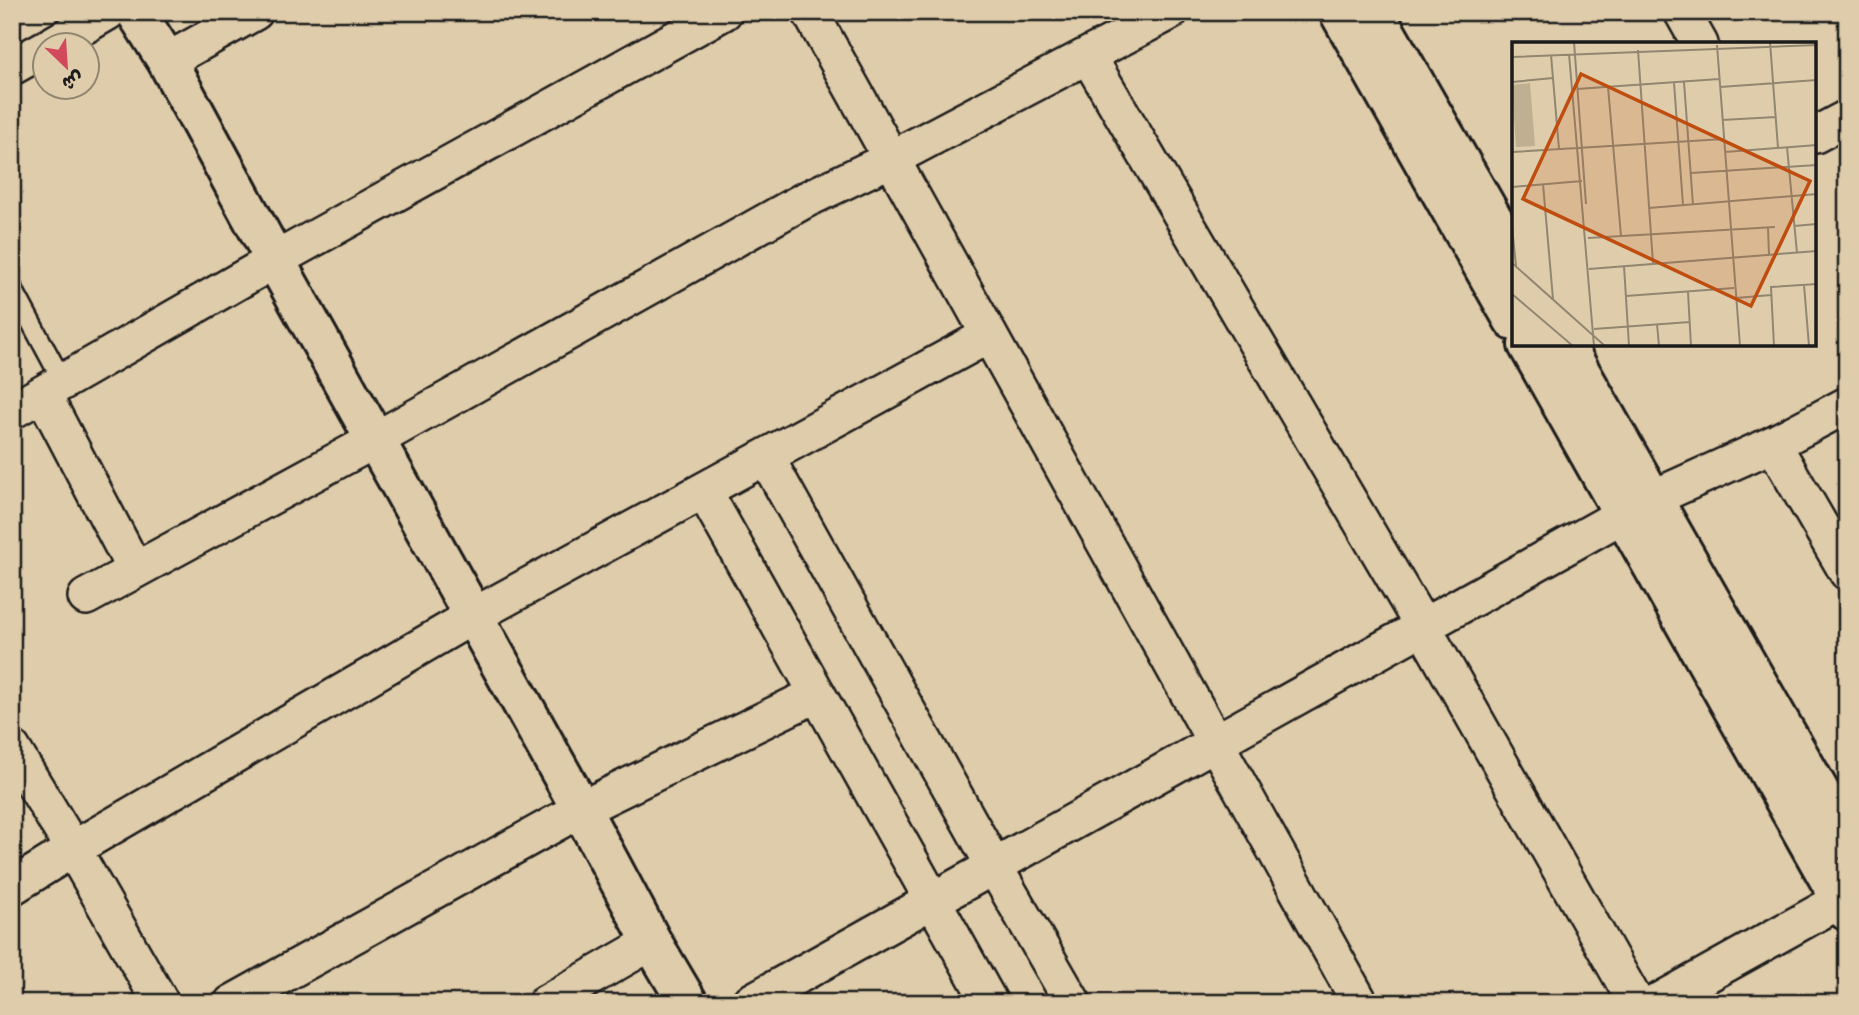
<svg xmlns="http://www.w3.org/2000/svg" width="1859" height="1015" font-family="Mynerve,'Playpen Sans Arabic',sans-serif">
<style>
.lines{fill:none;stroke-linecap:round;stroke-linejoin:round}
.lane-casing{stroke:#1c1c1c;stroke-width:23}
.street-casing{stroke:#1c1c1c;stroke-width:40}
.secondary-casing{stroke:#1c1c1c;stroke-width:44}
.lane{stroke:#dfccaa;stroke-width:18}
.street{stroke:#dfccaa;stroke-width:35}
.secondary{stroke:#dfccaa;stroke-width:38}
.inset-road{fill:none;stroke:#918671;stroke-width:2}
.view{fill:#bf4d0f;fill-opacity:0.15;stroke:#bf4d0f;stroke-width:3.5}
.inset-edge{fill:none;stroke:#1c1c1c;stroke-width:3.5}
</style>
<rect width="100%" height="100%" fill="#dfccaa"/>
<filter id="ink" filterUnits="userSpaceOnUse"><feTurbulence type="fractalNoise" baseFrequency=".0143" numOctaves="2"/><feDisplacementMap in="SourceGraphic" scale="14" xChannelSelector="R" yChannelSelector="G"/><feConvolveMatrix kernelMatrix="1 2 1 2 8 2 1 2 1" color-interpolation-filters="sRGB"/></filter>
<g filter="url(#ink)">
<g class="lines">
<defs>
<path id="lane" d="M 12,287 L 63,382"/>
<g id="street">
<path d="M 810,12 L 1360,1003"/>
<path d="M 1682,12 L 1700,44"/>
<path d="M 50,46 L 108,12"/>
<path d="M 1088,56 L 1423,627 L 1636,1003"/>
<path d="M 167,61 L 255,12"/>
<path d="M 12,67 L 46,48"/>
<path d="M 1815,135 L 1847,118"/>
<path d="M 43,394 L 135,570"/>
<path d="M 12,411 L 275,260 L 724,12"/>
<path d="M 1773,444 L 1847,572"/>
<path d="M 766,457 L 994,866 L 1073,1003"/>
<path d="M 704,491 L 990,1003"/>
<path d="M 86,597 L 375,440 L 803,201 L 891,159 L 1170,12"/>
<path d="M 12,748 L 73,849 L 161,1003"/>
<path d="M 12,887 L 73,849 L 473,616 L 989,335"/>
<path d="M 232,1003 L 581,809 L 817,694"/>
<path d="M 546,1003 L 652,942"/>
<path d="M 749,1003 L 1653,498 L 1773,444 L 1847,405"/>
<path d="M 1656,1003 L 1841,900"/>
</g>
<g id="secondary">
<path d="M 136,12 L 167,61 L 275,260 L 581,809 L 652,942 L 688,1003"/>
<path d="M 1339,12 L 1514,321"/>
<path d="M 1374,12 L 1514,256"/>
<path d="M 1528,345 L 1847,911"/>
<path d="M 1565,345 L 1847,840"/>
</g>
</defs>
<use href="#lane" class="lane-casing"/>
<use href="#street" class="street-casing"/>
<use href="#secondary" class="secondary-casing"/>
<use href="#lane" class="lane"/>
<use href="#street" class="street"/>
<use href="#secondary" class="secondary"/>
</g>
</g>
<g transform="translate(1512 42)">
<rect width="304" height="304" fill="#dfccaa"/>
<path d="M 18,41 L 23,104 L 4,105 L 0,43 Z" fill="#c0b092"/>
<path class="inset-road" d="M 62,0 L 74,162M 258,0 L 266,106M 205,3 L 228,304M 126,8 L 141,221M 57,12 L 82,304M 39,13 L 47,107M 0,15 L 305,3M 0,40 L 41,36M 172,40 L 181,163M 162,41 L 171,163M 96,45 L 109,194M 208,45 L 305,38M 65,47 L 207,37M 210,78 L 264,75M 275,105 L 285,211M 0,110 L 212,97M 213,110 L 305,103M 179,131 L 305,123M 31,142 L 41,257M 0,145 L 70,139M 137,166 L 305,152M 0,184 L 4,224M 282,184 L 305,182M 256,186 L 257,213M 76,196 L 263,185M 0,221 L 93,304M 112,224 L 117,304M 77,227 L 305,209M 292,243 L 297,304M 176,250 L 179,304M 0,252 L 61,304M 114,254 L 222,246M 224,256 L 259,253M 145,282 L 147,304M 82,287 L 178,280M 262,304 L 259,245 L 305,242"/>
<path class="view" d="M 69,32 L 298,139 L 239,264 L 11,157 Z"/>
<rect width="304" height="304" class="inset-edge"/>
</g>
<rect width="1859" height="1015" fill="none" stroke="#dfccaa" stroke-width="42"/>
<rect x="21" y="21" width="1817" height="973" fill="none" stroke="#1c1c1c" stroke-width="2.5" filter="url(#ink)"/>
<g transform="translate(66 66) rotate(155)"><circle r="33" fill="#dfccaa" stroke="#918671" stroke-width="2"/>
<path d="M0-5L12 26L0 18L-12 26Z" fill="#d1495b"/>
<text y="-10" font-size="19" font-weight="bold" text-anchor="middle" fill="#1c1c1c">ش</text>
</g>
</svg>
